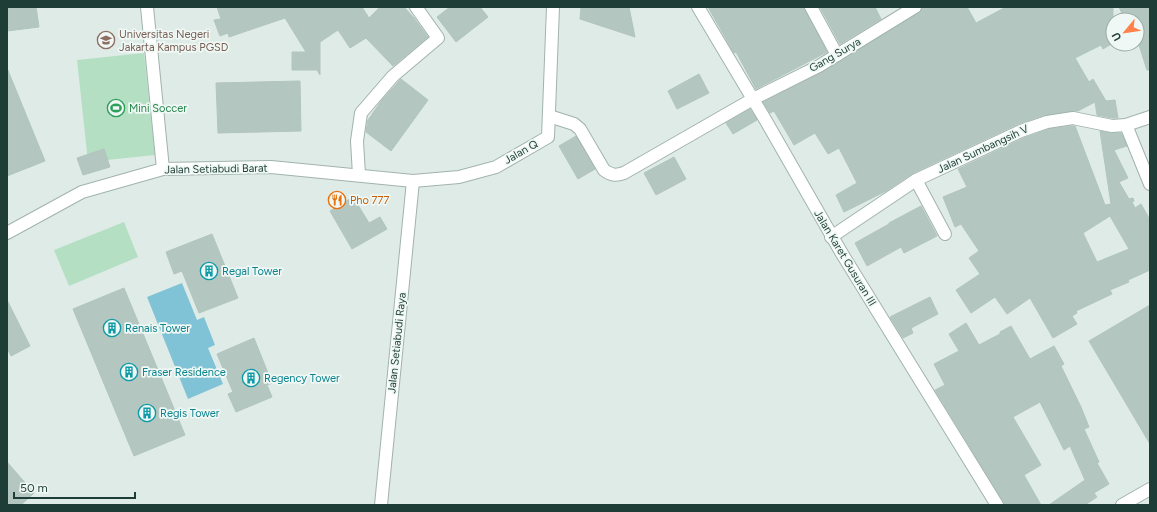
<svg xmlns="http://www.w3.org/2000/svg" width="1157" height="512" font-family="Figtree,sans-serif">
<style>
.green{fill:#b5dfc3}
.water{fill:#81c3d6}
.building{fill:#b4c6c0;stroke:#b1c5be;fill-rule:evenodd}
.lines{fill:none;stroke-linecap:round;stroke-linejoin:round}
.minor-casing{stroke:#a1b3ae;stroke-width:14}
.minor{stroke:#fff;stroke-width:12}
.labels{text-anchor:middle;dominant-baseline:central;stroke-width:3.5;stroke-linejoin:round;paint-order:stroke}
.education-label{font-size:11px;fill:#785e54;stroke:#eff8f4;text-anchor:start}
.street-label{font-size:11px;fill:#1e3d36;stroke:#eff8f4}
.leisure-label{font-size:11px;fill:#27864d;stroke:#eff8f4;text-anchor:start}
.food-label{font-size:11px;fill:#c56008;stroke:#eff8f4;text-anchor:start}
.culture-label{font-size:11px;fill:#0d838f;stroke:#eff8f4;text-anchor:start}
</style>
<rect width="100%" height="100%" fill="#dfebe7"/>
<g class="green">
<path d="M 144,53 L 155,155 L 88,162 L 77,60 Z"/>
<path d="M 124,222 L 138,257 L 69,286 L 54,250 Z"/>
</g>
<path class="water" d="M 182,283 L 197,320 L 204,317 L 215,345 L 208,348 L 223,384 L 188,399 L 147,297 Z"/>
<g class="building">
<path d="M 7,7 L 36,7 L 39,27 L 7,31 Z"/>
<path d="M 217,7 L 362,7 L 369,18 L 380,7 L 404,7 L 414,18 L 428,37 L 393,66 L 366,38 L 350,48 L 338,30 L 320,42 L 320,75 L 317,70 L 292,70 L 292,52 L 306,52 L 285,18 L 229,37 L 228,33 L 220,36 L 214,20 L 221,19 Z"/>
<path d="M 450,7 L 480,7 L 488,17 L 456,42 L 437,17 Z"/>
<path d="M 581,7 L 629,7 L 635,37 L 580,19 Z"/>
<path d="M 708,7 L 804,7 L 827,52 L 756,89 L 736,52 L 734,53 Z"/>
<path d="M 820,7 L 875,7 L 881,19 L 840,44 Z"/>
<path d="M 922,7 L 967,7 L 976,23 L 1006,7 L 1113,7 L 1113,43 L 1103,49 L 1101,45 L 1075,58 L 1089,82 L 1093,79 L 1106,101 L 1115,100 L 1118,118 L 1112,118 L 1097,115 L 1095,102 L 1078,111 L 1072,111 L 1045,115 L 1018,124 L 913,173 L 886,191 L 844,212 L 836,195 L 857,183 L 839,148 L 828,154 L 815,133 L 794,145 L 774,111 L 770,113 L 763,102 L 823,72 L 919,13 Z"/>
<path d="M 1119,7 L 1150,7 L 1150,70 L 1147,70 L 1139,45 L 1137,46 L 1136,44 L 1137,44 L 1137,20 L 1125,20 Z"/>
<path d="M 7,68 L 45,161 L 7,176 Z"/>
<path d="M 699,74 L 709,93 L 677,109 L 668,91 Z"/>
<path d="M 401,79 L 428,100 L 391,151 L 366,132 L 368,120 L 382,100 Z"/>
<path d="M 300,81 L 301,131 L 218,133 L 216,83 Z"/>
<path d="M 750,109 L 757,120 L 733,134 L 726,123 Z"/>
<path d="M 1073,126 L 1075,126 L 1105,205 L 1111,204 L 1100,131 L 1111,133 L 1121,133 L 1127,146 L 1114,150 L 1128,178 L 1119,182 L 1129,199 L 1133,198 L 1134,201 L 1132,202 L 1135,208 L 1141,204 L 1150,220 L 1150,270 L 1128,280 L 1129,282 L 1110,290 L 1112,294 L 1076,311 L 1077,313 L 1072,316 L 1077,324 L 1053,338 L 1030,298 L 1007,314 L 995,297 L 971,313 L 956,290 L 980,274 L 969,258 L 979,251 L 961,224 L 955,227 L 943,197 L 967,187 L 958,169 L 1024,138 L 1049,129 ZM 1110,216 L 1129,249 L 1097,262 L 1083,233 Z"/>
<path d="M 576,136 L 595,169 L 578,179 L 559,146 Z"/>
<path d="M 104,149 L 110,167 L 83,175 L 77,158 Z"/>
<path d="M 674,157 L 686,179 L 656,195 L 644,173 Z"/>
<path d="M 353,197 L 369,223 L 380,217 L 387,229 L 352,249 L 330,211 Z"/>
<path d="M 921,206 L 937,236 L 904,253 L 901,247 L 867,266 L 855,243 L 889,224 L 889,223 Z"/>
<path d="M 212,234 L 238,298 L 199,313 L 182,271 L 174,274 L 166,252 Z"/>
<path d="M 124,288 L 185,435 L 134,456 L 73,309 Z"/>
<path d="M 930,297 L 938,314 L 911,328 L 913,333 L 903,338 L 890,317 Z"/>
<path d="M 7,300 L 30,346 L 11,356 L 7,348 Z"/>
<path d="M 1150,305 L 1150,444 L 1089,341 Z"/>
<path d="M 966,323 L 979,345 L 1000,334 L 1000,332 L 1011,326 L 1030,359 L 1054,346 L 1064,364 L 1061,366 L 1081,407 L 1089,427 L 1084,429 L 1099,462 L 1097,463 L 1109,484 L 1094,493 L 1097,497 L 1085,505 L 1049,505 L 1085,480 L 1070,446 L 1064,450 L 1040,402 L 1013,417 L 1041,465 L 1024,475 L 1041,505 L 1004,505 L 1003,501 L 935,390 L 945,385 L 934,364 L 959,351 L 949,334 Z"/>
<path d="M 254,338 L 272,383 L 267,385 L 272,397 L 236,412 L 228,394 L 233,392 L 217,354 Z"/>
<path d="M 7,462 L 34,493 L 21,505 L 7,505 Z"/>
</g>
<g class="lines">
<defs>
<g id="minor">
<path d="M 147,7 L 163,169"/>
<path d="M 698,7 L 766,121 L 841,252 L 997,505"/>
<path d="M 811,7 L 837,55"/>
<path d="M 549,116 L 574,124 L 580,129 L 604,170 C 611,175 615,176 624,173 L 753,99 L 819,66 L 915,7"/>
<path d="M 1126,125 L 1150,184"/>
<path d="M 359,175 L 357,141 L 361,113 L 393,76 L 438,38 L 416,7"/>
<path d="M 916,180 L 945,234"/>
<path d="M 7,233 L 82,192 L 163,169 L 271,167 L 413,181 L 459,177 L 496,167 L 548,137 L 553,7"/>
<path d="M 831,237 L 916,180 L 1021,131 L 1047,122 L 1073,118 L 1112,126 L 1126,125 L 1150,117"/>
<path d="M 381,505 L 413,181"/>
<path d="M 1122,505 L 1150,489"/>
</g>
</defs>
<use href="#minor" class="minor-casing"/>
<use href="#minor" class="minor"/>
</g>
<defs>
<symbol id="university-ring" viewBox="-11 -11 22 22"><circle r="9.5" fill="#eff8f4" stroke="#8d6e63" stroke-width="1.5"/><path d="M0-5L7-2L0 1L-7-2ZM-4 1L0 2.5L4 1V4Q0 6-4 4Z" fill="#8d6e63"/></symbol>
<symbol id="stadium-ring" viewBox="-11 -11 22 22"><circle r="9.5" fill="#eff8f4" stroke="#2e9e5b" stroke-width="1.5"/><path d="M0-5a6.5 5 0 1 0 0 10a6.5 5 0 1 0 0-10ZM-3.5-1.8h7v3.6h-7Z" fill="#2e9e5b"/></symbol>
<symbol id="restaurant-ring" viewBox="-11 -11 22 22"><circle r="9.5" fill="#eff8f4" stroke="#e8710a" stroke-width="1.5"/><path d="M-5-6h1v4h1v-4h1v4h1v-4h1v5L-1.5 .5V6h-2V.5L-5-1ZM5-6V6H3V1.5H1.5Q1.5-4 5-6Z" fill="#e8710a"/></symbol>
<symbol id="building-ring" viewBox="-11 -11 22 22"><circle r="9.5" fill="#eff8f4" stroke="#0f9aa8" stroke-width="1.5"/><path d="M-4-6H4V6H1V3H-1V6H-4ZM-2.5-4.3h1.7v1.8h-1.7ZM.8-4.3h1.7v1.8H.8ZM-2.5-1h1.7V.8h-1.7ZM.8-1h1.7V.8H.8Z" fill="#0f9aa8"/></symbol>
</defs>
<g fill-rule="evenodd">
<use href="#university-ring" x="96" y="30" width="20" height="20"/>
<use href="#stadium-ring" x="106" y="98" width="20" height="20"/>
<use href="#restaurant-ring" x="327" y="190" width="20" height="20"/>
<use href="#building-ring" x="199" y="261" width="20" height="20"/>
<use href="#building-ring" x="102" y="318" width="20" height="20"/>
<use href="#building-ring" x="119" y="362" width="20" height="20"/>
<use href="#building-ring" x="241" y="368" width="20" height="20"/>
<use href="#building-ring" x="137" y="403" width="20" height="20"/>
</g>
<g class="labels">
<g class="education-label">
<text x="119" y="34">Universitas Negeri<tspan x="119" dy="13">Jakarta Kampus PGSD</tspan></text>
</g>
<g class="street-label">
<text transform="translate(835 55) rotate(-30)">Gang Surya</text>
<text transform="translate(983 149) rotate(-25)">Jalan Sumbangsih V</text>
<text transform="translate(521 152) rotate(-30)">Jalan Q</text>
<text transform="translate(216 169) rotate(-1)">Jalan Setiabudi Barat</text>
<text transform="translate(845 258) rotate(59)">Jalan Karet Gusuran III</text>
<text transform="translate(397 343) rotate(-84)">Jalan Setiabudi Raya</text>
</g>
<g class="leisure-label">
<text x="129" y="108">Mini Soccer</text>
</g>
<g class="food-label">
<text x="350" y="200">Pho 777</text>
</g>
<g class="culture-label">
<text x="222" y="271">Regal Tower</text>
<text x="125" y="328">Renais Tower</text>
<text x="142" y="372">Fraser Residence</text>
<text x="264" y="378">Regency Tower</text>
<text x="160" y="413">Regis Tower</text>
</g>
</g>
<rect width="1157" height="512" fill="none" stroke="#1e3d36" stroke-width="16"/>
<g transform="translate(1125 32) rotate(241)"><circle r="19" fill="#eff8f4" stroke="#9bada8"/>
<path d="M0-3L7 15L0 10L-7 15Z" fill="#fe824a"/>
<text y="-6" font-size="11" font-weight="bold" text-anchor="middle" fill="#1e3d36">U</text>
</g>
<path d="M14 492v6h121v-6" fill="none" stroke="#1e3d36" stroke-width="2"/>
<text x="20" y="492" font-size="12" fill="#1e3d36" stroke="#eff8f4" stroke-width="3" paint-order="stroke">50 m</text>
</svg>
